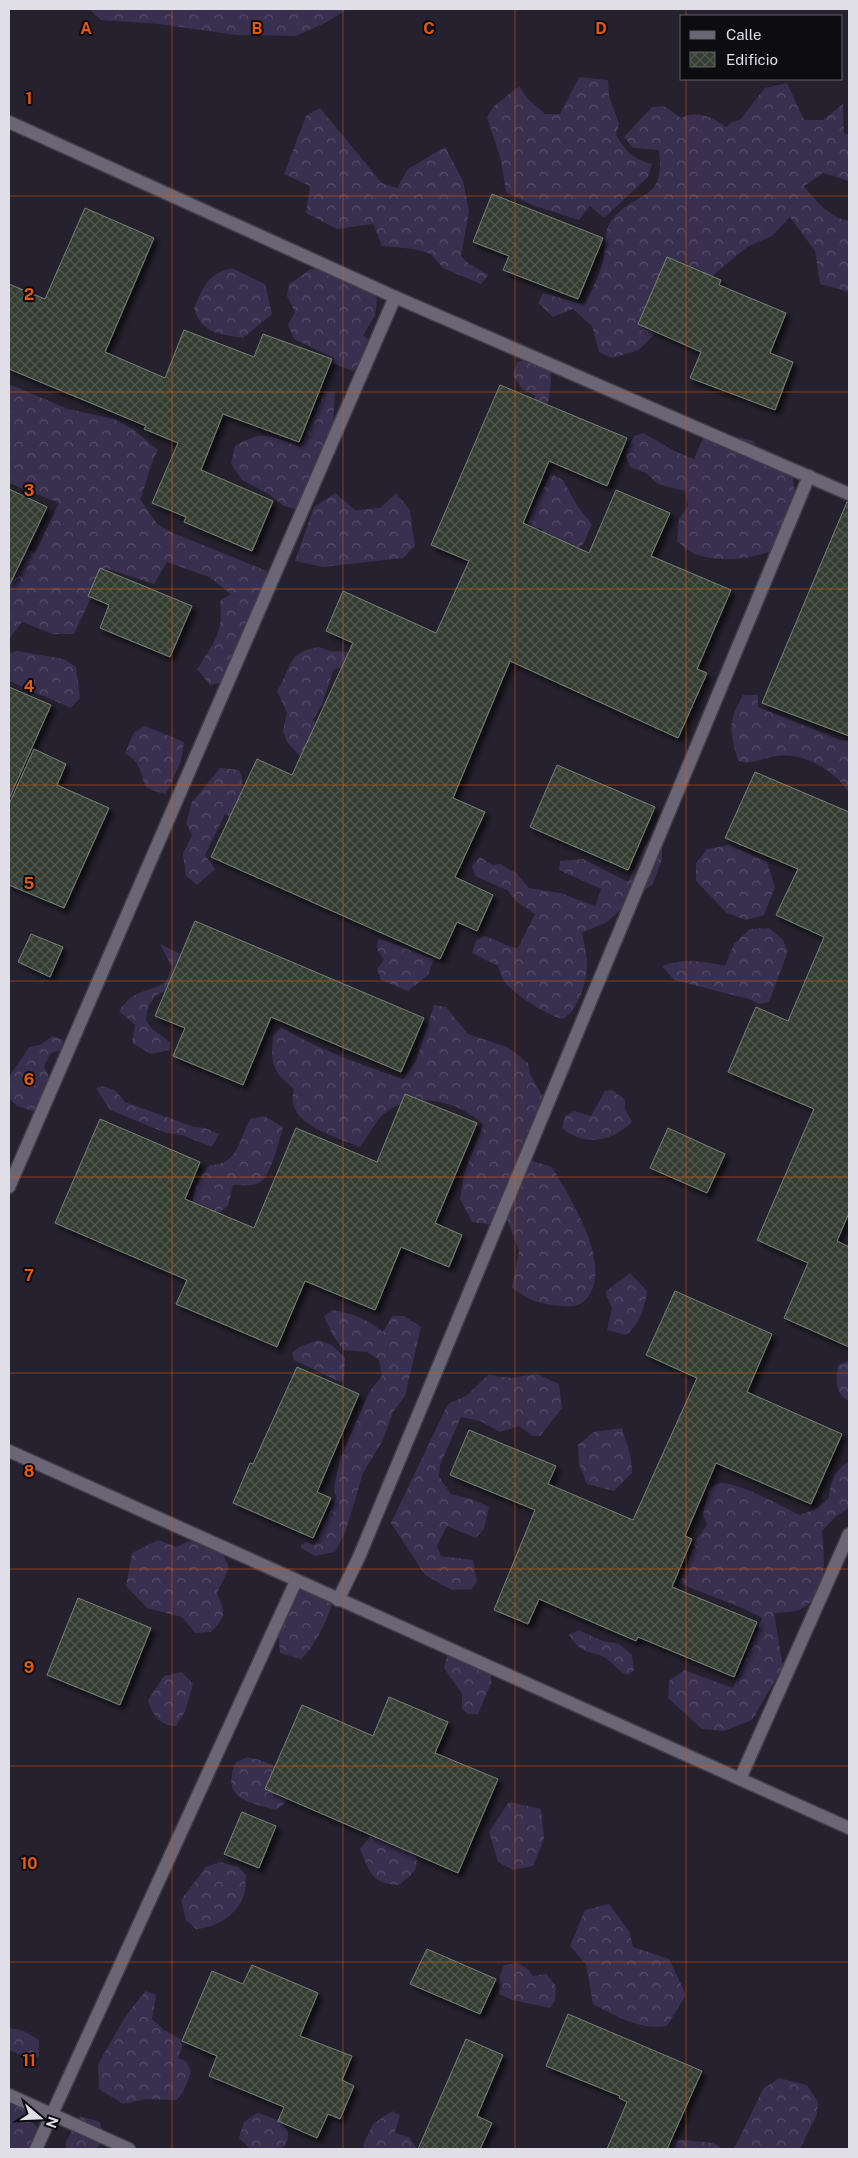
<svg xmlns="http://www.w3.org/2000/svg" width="858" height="2158" font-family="'Public Sans',sans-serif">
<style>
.forest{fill:url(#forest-crowns)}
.building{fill:url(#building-cross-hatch);stroke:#768173;filter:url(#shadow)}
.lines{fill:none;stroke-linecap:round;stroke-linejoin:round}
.minor-casing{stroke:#403e48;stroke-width:15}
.minor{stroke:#6a6675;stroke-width:12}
.grid{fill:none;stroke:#e8590c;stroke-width:1;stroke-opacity:0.55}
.grid-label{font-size:16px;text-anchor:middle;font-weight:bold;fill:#e8590c;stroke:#0d0c11;stroke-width:4;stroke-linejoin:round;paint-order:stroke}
</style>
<defs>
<pattern id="forest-crowns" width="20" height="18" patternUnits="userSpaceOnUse" patternTransform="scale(1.25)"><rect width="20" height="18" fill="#392f4f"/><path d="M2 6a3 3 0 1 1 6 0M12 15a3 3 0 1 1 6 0" fill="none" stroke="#554d68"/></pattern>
<pattern id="building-cross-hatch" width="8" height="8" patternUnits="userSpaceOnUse" patternTransform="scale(1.25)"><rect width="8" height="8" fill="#343d31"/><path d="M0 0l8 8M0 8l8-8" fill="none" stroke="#51594f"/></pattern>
<filter id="shadow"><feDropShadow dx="4.5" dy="4.5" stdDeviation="2.5" flood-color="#0009"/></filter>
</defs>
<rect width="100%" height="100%" fill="#25212e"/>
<g class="forest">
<path d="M 89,9 L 347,9 L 327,22 L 296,36 L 236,35 L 159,24 L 101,20 Z"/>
<path d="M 579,77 L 608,80 L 609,96 L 619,124 L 616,135 C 627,153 632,158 652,164 L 648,177 L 604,218 L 590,206 L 579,220 L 532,205 L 506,192 L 501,160 L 487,117 L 494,106 L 519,86 L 527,98 L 545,114 L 560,114 Z"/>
<path d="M 787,83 L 804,120 L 823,120 L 843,104 L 844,133 L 849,135 L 849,181 L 823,173 L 804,186 C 816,201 830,218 849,221 L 849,292 L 820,284 L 815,251 L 790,217 L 772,236 L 747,247 L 711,277 L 639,350 L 612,358 L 599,352 L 592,326 L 573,309 L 553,317 L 538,303 L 543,293 L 585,305 C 591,291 599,276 603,262 C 606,251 603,233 610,223 C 634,188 666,206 659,150 L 633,148 L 624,137 L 652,107 L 664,106 L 681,118 C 696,110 713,117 726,127 L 732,122 L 740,120 L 765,88 Z"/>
<path d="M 320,108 L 382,183 L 397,188 L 408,169 L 445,147 L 463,181 L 469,211 L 461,256 L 469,264 L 489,275 L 481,284 L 443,268 L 431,254 L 414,249 L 382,246 L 373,224 L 337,229 L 306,213 L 310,186 L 284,174 L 306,116 Z"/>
<path d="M 232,268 L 265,284 L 272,314 L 243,338 C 220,334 202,334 194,309 C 203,287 207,274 232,268 Z"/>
<path d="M 311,269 C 341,270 353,280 377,298 L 375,316 L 363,335 L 374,345 L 371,358 L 353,371 L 334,364 L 334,358 L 294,339 L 288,325 L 295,312 L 287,296 L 289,284 Z"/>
<path d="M 536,359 L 549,362 C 554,384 548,404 542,426 L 532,404 L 535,396 L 522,389 L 513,375 L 517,362 Z"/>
<path d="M 9,384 L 68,409 L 114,419 L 134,430 L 158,450 C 150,464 147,483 140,499 L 157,524 L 173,533 L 267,571 L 267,591 L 227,681 L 210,685 L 197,669 C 213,645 224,632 220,601 L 231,594 L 209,577 L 167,562 L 154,584 L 105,568 L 74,634 L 52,634 L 22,622 L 9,639 L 9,541 L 35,553 L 59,503 L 9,483 Z"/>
<path d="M 325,391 L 335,393 L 333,424 L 325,451 L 296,509 L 284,506 L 267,493 L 242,480 L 231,464 L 235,446 C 264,429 270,436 300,447 Z"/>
<path d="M 716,432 L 754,441 L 758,453 L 792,472 C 794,488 800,519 792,533 C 779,560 717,565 693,553 C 687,550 682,545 677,541 L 679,519 L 688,506 L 685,491 L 658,484 L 646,473 L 630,467 L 625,454 L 634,436 L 643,433 C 660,442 675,453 694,459 L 702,440 Z"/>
<path d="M 551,474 L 563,480 L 578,507 L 592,524 L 584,543 L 573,553 L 543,545 L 542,529 L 526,527 L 532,510 Z"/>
<path d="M 335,493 L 355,510 L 380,508 L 396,493 L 410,510 L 415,546 L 403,558 L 323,567 L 295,561 L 314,507 Z"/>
<path d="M 319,647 L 329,651 L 350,652 L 356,674 L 341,668 L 334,669 L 322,704 L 313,720 L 321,730 L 309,767 L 287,742 L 283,731 L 287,713 L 277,691 C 293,666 286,652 319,647 Z"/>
<path d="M 17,651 L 64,659 L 76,667 L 80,698 L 71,708 L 9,681 L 9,653 Z"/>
<path d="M 743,695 L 758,695 L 758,707 L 840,740 L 849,741 L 849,792 C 833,770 805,752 776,756 C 760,758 756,765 738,761 C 730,731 727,723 743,695 Z"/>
<path d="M 145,726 L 184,742 L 181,761 L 166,794 C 136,787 149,786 137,764 C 135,760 129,756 125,753 L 134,732 Z"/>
<path d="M 220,768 L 239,770 C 247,785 240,803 235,819 L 225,814 L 205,855 L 215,869 L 197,885 L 186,876 L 183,854 L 192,835 L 186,823 L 192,802 Z"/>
<path d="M 648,840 L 662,845 L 662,860 L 652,885 L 636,895 L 607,922 L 582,933 C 584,942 586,951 587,960 C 588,979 579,1010 563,1019 C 548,1016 513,994 504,981 C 501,977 500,970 498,966 L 472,953 L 476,941 L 484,936 C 496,939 506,947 518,948 L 535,914 L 517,902 L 507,890 L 475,876 L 472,866 L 480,857 L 492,865 L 500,864 L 516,873 L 529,888 L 560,893 L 595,906 L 601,889 L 559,870 L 560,861 L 583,859 L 628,882 Z"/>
<path d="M 729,845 L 767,862 L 775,887 L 764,915 L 746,920 L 727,913 L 696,881 L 696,863 L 707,849 Z"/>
<path d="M 769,928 L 783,940 L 788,951 L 769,1002 L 759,1004 L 749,999 L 674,980 L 662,966 C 684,958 702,961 725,966 L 734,944 L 750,929 Z"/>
<path d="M 378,939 C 384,939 424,956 434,959 L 428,975 L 408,991 L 381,980 L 377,969 L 384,960 L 377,949 Z"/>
<path d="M 160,944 L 209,968 L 155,996 L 148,1007 L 146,1020 L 152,1029 L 170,1042 L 169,1050 L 151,1054 L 132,1043 L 135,1025 L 119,1011 C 134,988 146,994 166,982 L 172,967 Z"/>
<path d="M 434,1005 L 446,1007 L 468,1034 L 507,1047 L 528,1063 L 530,1074 L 543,1097 L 521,1147 L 526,1159 L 552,1167 C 570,1198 610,1259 590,1294 C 583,1305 576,1307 564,1306 C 543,1305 528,1301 512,1287 L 519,1251 L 505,1214 L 493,1225 L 472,1222 L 460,1199 L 464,1174 L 483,1125 C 460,1101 415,1091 386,1112 C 376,1120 368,1136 360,1147 C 337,1137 283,1124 294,1090 C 290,1084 284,1081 280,1076 C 270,1064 272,1050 273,1036 L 281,1027 C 319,1050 362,1065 403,1079 L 416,1061 Z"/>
<path d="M 53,1036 L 63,1040 L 61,1050 L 51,1053 L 44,1066 L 51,1082 L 36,1112 L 17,1106 L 9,1098 L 9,1077 L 29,1047 L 40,1045 Z"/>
<path d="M 102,1086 L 115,1090 L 125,1102 L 194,1127 L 205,1128 L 219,1134 L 212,1147 L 182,1135 L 166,1133 L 110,1110 L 96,1088 Z"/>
<path d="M 612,1090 L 625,1100 L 625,1109 L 632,1122 C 612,1142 584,1147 562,1128 L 565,1116 L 574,1111 L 591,1116 L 605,1091 Z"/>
<path d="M 264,1116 L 283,1127 C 279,1140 271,1179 257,1184 C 250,1186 240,1185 233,1185 L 228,1206 L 213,1217 L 191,1209 C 194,1191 197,1178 210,1165 C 238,1165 239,1140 250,1119 Z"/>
<path d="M 630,1273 L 647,1291 C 645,1308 639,1325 626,1335 L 607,1330 L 612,1308 L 605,1292 Z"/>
<path d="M 332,1310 C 353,1313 367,1319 383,1332 L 392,1316 L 404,1316 L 421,1327 L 405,1396 L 393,1412 L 383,1440 L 363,1473 L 346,1530 L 335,1552 L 315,1556 L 301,1548 L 301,1545 L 306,1542 L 314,1545 L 336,1498 L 334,1487 L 340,1460 L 369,1392 L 382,1376 L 379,1360 L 367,1352 L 343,1350 L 332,1334 L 324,1316 Z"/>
<path d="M 318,1340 L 332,1345 L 345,1358 L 344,1380 L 340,1382 L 294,1360 L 292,1353 L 299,1347 Z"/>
<path d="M 849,1361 L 849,1401 L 848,1401 C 834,1391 836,1381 838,1365 Z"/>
<path d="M 537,1374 L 559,1384 L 562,1408 L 540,1436 L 533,1436 L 519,1426 L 500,1432 L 480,1421 L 461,1417 L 440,1465 L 439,1477 L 451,1494 L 472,1499 L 489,1507 L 484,1529 L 476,1538 L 447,1526 L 437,1546 L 441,1556 L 473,1560 L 477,1581 L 472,1589 L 452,1590 L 425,1575 L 391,1523 L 448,1404 L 466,1396 L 488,1375 L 511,1378 Z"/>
<path d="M 622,1428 L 631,1458 L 632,1473 L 614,1491 L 587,1484 L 579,1464 L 578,1445 L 594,1432 Z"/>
<path d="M 849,1462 L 849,1508 L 836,1516 L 822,1531 C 824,1557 830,1595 801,1609 C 794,1613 782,1612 774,1613 L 783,1667 L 752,1720 L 724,1731 L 702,1729 L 668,1698 L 669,1681 L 684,1670 L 733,1688 L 762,1618 C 736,1603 707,1596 680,1583 L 695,1542 L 707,1525 L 703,1514 L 709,1488 C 712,1487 716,1484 720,1483 C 737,1481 783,1507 800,1515 L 816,1509 L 829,1498 C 830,1484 835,1468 849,1462 Z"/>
<path d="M 201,1536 L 220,1546 L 229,1568 L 217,1593 C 225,1613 227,1616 211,1632 L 195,1633 L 182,1617 L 147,1608 L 126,1586 L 132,1553 L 158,1540 L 176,1547 Z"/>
<path d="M 300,1588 L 324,1590 L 332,1604 C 328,1618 313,1650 301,1659 L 280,1653 L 278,1625 Z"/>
<path d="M 578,1630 L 603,1641 L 619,1644 L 632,1655 L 634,1671 L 627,1675 C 619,1671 617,1668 611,1662 C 595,1648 584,1659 569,1635 Z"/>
<path d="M 463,1647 L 474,1654 L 491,1674 L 491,1683 L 478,1714 L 468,1714 L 462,1709 L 462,1694 L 444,1668 L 448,1653 Z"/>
<path d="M 182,1672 L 193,1684 L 185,1712 L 176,1726 C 159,1725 153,1716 148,1700 L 164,1676 Z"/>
<path d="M 248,1757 C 277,1764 316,1782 276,1810 C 248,1802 220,1799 236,1762 Z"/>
<path d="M 509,1802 L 541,1809 L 544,1839 L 533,1866 L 513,1870 L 498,1862 L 489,1832 Z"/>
<path d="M 372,1834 L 413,1848 C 422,1868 414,1873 399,1885 C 371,1884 370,1872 360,1849 Z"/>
<path d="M 220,1862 L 238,1867 L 246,1875 C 245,1881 246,1890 244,1895 C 237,1915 216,1928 196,1929 L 186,1920 L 181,1900 L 206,1867 Z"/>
<path d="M 609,1904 L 629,1931 L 633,1947 L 669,1959 L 686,1995 L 667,2026 C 641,2031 616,2016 593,2004 L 586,1964 L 570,1946 L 585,1910 Z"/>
<path d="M 518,1963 L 529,1970 L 533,1976 L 546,1974 L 556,1986 L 555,2001 L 550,2008 L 512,2000 L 499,1994 L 500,1975 L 504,1965 Z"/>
<path d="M 146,1991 L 156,1995 L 152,2019 L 164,2030 L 181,2039 L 182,2046 L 178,2058 L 187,2062 L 191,2073 L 183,2092 L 176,2100 L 146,2099 L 123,2104 L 99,2089 L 98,2064 L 127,2014 Z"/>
<path d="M 9,2028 L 24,2031 L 39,2040 L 39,2056 L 32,2060 L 9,2050 Z"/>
<path d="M 779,2078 L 807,2085 L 818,2102 L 817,2114 L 800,2149 L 734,2149 L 763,2089 Z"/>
<path d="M 9,2087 L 25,2095 L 28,2116 L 43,2136 L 37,2149 L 9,2149 Z"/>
<path d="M 392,2111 L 400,2115 L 395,2133 L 409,2137 L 417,2149 L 364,2149 L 363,2145 L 373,2124 Z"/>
<path d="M 257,2113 C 274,2117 300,2127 282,2149 L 250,2149 L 239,2138 L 244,2122 Z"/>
<path d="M 80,2116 L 100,2122 L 103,2138 L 97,2149 L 66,2149 L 66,2142 Z"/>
<path d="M 673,2139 L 713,2143 L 723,2149 L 666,2149 Z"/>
</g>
<g class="building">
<path d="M 492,194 L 603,238 L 578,299 L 503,270 L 509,256 L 473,242 Z"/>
<path d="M 85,208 L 154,238 L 105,352 L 165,378 L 184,330 L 254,357 L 263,334 L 332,359 L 299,442 L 223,414 L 201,470 L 273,501 L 252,551 L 184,522 L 186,517 L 152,503 L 178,443 L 144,429 L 146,426 L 9,369 L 9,284 L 45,299 Z"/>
<path d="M 667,257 L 721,280 L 719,285 L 786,313 L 770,353 L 793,362 L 775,410 L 690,378 L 701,352 L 638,324 Z"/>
<path d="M 500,385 L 627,438 L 607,486 L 549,461 L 523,523 L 589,553 L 616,490 L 670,513 L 651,556 L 731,590 L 697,669 L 707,673 L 678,738 L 510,661 L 453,798 L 485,812 L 455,877 L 493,895 L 477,931 L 457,922 L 440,959 L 211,857 L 257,759 L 292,775 L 353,643 L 326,631 L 343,591 L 436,633 L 469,561 L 431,545 Z"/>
<path d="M 9,489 L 47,507 L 9,586 Z"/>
<path d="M 847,502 L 849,502 L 849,736 L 762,703 Z"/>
<path d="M 100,568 L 192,606 L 170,657 L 100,628 L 109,605 L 88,596 Z"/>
<path d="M 9,687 L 51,705 L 9,799 Z"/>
<path d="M 34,749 L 66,764 L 57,785 L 109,808 L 64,908 L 9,885 L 9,804 Z"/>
<path d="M 557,765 L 655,807 L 628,870 L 530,827 Z"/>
<path d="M 755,772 L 849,812 L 849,1213 L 837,1241 L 849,1247 L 849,1347 L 784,1318 L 808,1263 L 757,1240 L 814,1109 L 728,1072 L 756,1007 L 788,1021 L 824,937 L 776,915 L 798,869 L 725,838 Z"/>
<path d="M 195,921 L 424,1018 L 401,1072 L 271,1017 L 243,1085 L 173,1056 L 185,1028 L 155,1016 Z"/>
<path d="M 31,934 L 63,947 L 50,977 L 18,962 Z"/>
<path d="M 405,1094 L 477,1123 L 435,1223 L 462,1235 L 449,1267 L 401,1247 L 375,1310 L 305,1281 L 277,1347 L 176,1304 L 187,1280 L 55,1223 L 100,1119 L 200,1162 L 185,1199 L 254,1228 L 296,1128 L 377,1162 Z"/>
<path d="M 668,1128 L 725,1154 L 707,1193 L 650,1168 Z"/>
<path d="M 675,1291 L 772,1334 L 747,1392 L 842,1434 L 811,1504 L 716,1463 L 685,1536 L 692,1539 L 672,1587 L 757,1622 L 734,1677 L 638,1637 L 636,1641 L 539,1599 L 528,1624 L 494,1610 L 535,1510 L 450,1475 L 469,1430 L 556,1466 L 548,1484 L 633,1520 L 697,1378 L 646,1355 Z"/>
<path d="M 297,1367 L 359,1394 L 317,1492 L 331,1498 L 313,1538 L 233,1503 L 250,1463 L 253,1464 Z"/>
<path d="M 78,1598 L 151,1628 L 120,1705 L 47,1675 Z"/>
<path d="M 389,1697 L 448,1722 L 435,1753 L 498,1779 L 458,1873 L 265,1789 L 302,1705 L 373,1736 Z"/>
<path d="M 242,1812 L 276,1826 L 259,1868 L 224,1854 Z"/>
<path d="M 427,1949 L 496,1979 L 480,2014 L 410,1984 Z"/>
<path d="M 252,1965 L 318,1993 L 300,2036 L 352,2056 L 342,2080 L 354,2086 L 340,2119 L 328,2114 L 317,2138 L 278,2121 L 284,2107 L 209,2076 L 217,2056 L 182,2041 L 212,1971 L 243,1984 Z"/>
<path d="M 568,2014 L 702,2071 L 667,2149 L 607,2149 L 627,2102 L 619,2098 L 620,2096 L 546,2066 Z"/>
<path d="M 466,2039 L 503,2055 L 477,2116 L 492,2123 L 480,2149 L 418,2149 Z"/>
</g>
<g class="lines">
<defs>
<g id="minor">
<path d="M 9,122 L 395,297 L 849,494"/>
<path d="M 9,1187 L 395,297"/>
<path d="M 9,1451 L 849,1828"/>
<path d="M 338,1600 L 359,1557 L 809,476"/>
<path d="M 740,1779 L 849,1534"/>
<path d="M 9,2095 L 129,2149"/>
<path d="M 36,2149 L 296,1581"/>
</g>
</defs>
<use href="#minor" class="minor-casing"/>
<use href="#minor" class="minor"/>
</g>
<path class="grid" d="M 172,9 L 172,2149M 343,9 L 343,2149M 515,9 L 515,2149M 686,9 L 686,16M 686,79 L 686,2149M 9,196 L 849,196M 9,392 L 849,392M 9,589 L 849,589M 9,785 L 849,785M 9,981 L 849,981M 9,1177 L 849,1177M 9,1373 L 849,1373M 9,1569 L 849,1569M 9,1766 L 849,1766M 9,1962 L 849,1962"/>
<g class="grid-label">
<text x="86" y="34">A</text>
<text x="257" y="34">B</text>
<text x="429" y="34">C</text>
<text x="601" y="34">D</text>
<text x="29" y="104">1</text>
<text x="29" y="300">2</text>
<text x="29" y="496">3</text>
<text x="29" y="692">4</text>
<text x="29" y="889">5</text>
<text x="29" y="1085">6</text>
<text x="29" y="1281">7</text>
<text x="29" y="1477">8</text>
<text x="29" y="1673">9</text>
<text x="29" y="1869">10</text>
<text x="29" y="2066">11</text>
</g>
<rect width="858" height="2158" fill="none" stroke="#e0dee6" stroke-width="20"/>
<rect x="680" y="15" width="162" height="65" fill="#0d0c11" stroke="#616066"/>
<rect x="690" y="31" width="25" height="8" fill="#6a6675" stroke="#616066"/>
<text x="726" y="40" font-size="15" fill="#e0dee6">Calle</text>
<rect x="690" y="52" width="25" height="15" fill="url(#building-cross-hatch)" stroke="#616066"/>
<text x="726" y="65" font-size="15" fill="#e0dee6">Edificio</text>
<g transform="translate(40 2118) rotate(109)" stroke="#0d0c11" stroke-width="4" paint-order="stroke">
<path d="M0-4L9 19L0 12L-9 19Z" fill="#e0dee6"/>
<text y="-8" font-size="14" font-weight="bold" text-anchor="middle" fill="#e0dee6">N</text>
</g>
</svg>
